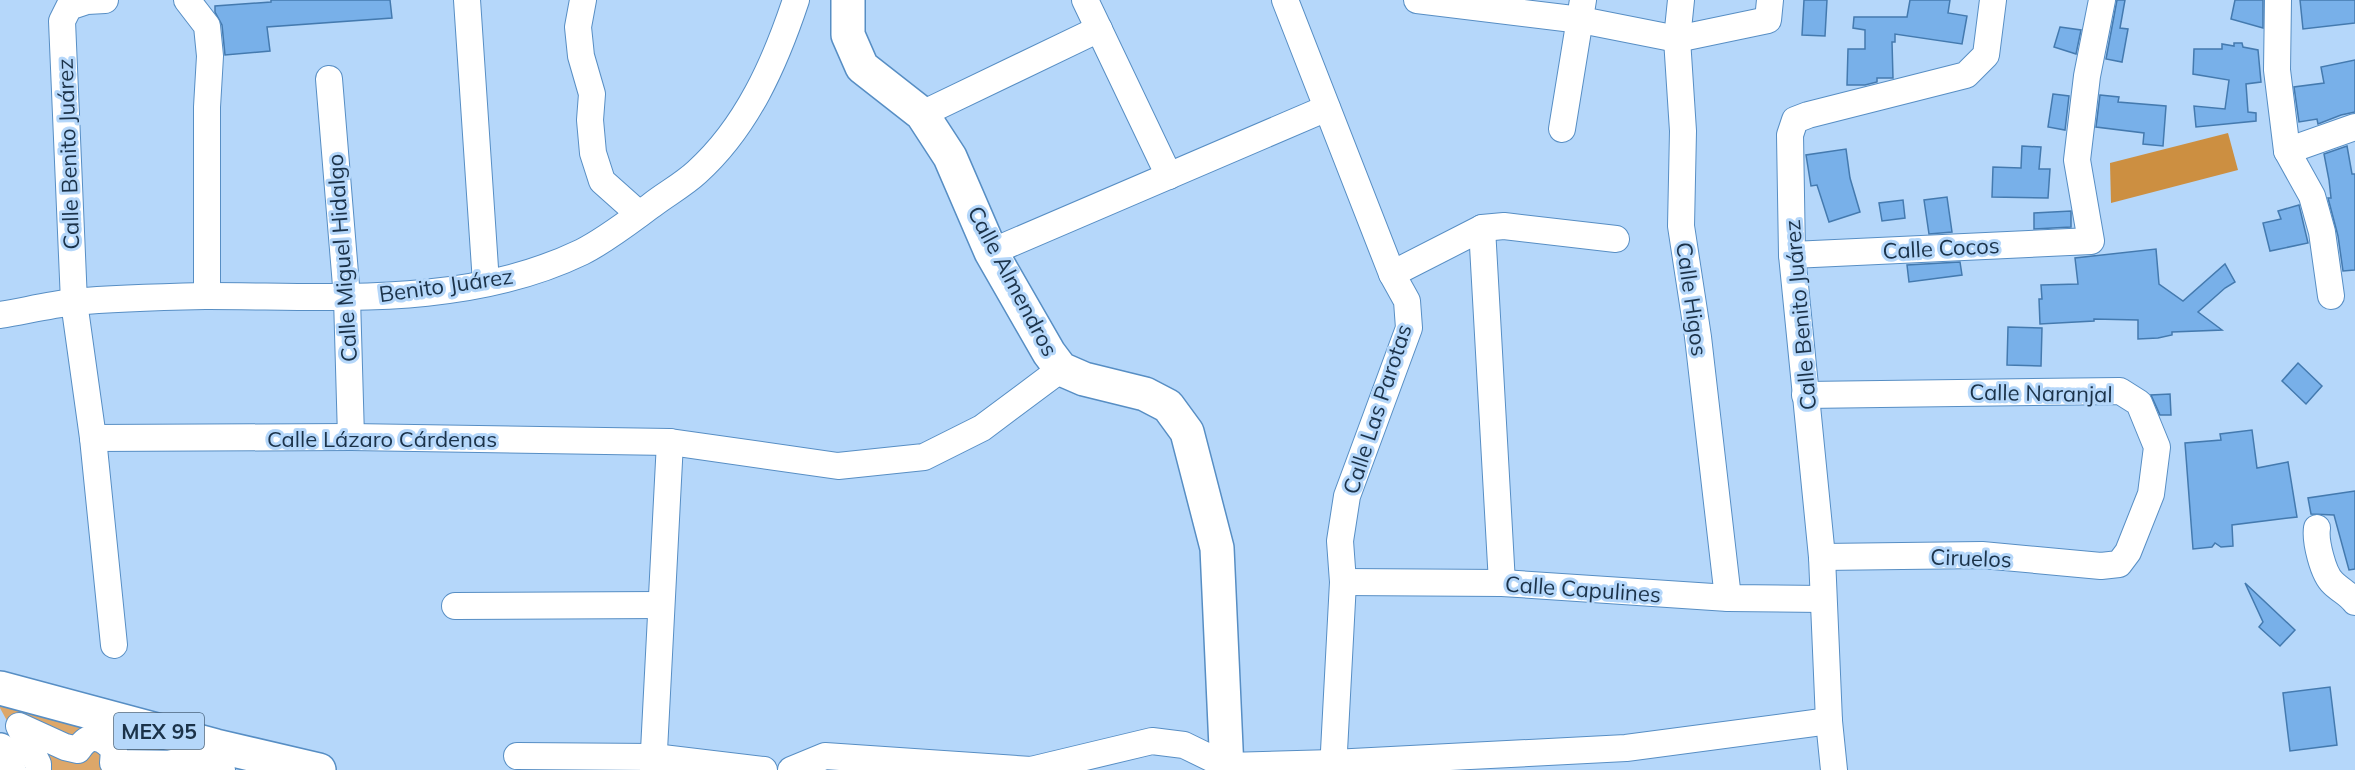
<svg xmlns="http://www.w3.org/2000/svg" width="2355" height="770" font-family="Mulish,sans-serif">
<style>
.green{fill:#dda769}
.forest{fill:#cc8f41}
.building{fill:#78b0e9;stroke:#447aaf;stroke-width:1.5}
.lines{fill:none;stroke-linecap:round;stroke-linejoin:round}
.street-casing{stroke:#578ec4;stroke-width:28}
.secondary-casing{stroke:#578ec4;stroke-width:36}
.highway-casing{stroke:#578ec4;stroke-width:36}
.street{stroke:#fff;stroke-width:26}
.secondary{stroke:#fff;stroke-width:33}
.highway{stroke:#fff;stroke-width:33}
.labels{text-anchor:middle;dominant-baseline:central;stroke-width:6;stroke-linejoin:round;paint-order:stroke}
.shield{fill:#b5d7fa;stroke:#49647e;stroke-width:1.5}
.shield-label{font-size:21px;font-weight:bold;fill:#1b3249}
.street-label{font-size:22px;fill:#1b3249;stroke:#b5d7fa}
</style>
<rect width="100%" height="100%" fill="#b5d7fa"/>
<path class="green" d="M 0,695 L 197,755 L 209,770 L 29,770 L 29,761 L 0,708 Z"/>
<path class="forest" d="M 2228,133 L 2238,170 L 2111,203 L 2110,163 Z"/>
<g class="building">
<path d="M 271,0 L 390,0 L 392,18 L 267,27 L 270,51 L 225,55 L 222,25 L 215,12 L 215,6 L 271,2 Z"/>
<path d="M 1804,0 L 1827,0 L 1825,36 L 1802,35 Z"/>
<path d="M 1910,0 L 1950,0 L 1948,13 L 1967,16 L 1962,44 L 1895,34 L 1895,42 L 1892,42 L 1893,78 L 1877,78 L 1877,82 L 1865,85 L 1847,85 L 1848,49 L 1865,49 L 1865,30 L 1853,28 L 1854,17 L 1907,17 Z"/>
<path d="M 2117,0 L 2125,0 L 2120,28 L 2128,29 L 2122,62 L 2106,59 Z"/>
<path d="M 2235,0 L 2263,0 L 2263,28 L 2231,19 Z"/>
<path d="M 2300,0 L 2355,0 L 2355,23 L 2303,29 Z"/>
<path d="M 2060,27 L 2081,30 L 2076,54 L 2054,47 Z"/>
<path d="M 2234,43 L 2242,43 L 2243,47 L 2258,50 L 2261,82 L 2246,84 L 2248,112 L 2256,113 L 2256,121 L 2196,127 L 2194,106 L 2225,109 L 2229,80 L 2193,74 L 2194,49 L 2222,49 L 2222,44 L 2234,46 Z"/>
<path d="M 2355,60 L 2355,112 L 2341,115 L 2318,124 L 2317,119 L 2299,122 L 2294,87 L 2324,83 L 2321,67 Z"/>
<path d="M 2053,94 L 2069,96 L 2065,130 L 2048,127 Z"/>
<path d="M 2100,95 L 2119,97 L 2118,102 L 2166,106 L 2163,146 L 2143,144 L 2144,133 L 2096,127 Z"/>
<path d="M 2022,146 L 2041,147 L 2039,169 L 2050,169 L 2048,198 L 1992,197 L 1993,167 L 2021,168 Z"/>
<path d="M 2347,146 L 2352,174 L 2355,174 L 2355,270 L 2343,271 L 2338,236 L 2328,198 L 2331,198 L 2329,180 L 2324,154 Z"/>
<path d="M 1846,149 L 1850,178 L 1860,212 L 1829,222 L 1817,185 L 1811,186 L 1806,155 Z"/>
<path d="M 1947,197 L 1952,232 L 1929,234 L 1924,200 Z"/>
<path d="M 1903,200 L 1905,218 L 1882,221 L 1879,203 Z"/>
<path d="M 2299,205 L 2308,243 L 2270,251 L 2263,223 L 2281,219 L 2278,211 Z"/>
<path d="M 2071,211 L 2071,227 L 2034,229 L 2034,213 Z"/>
<path d="M 2156,249 L 2159,284 L 2183,301 L 2225,264 L 2235,282 L 2225,288 L 2198,312 L 2222,330 L 2172,332 L 2172,335 L 2158,338 L 2138,339 L 2138,320 L 2094,319 L 2094,321 L 2040,324 L 2039,299 L 2042,299 L 2041,285 L 2078,284 L 2075,258 Z"/>
<path d="M 1960,262 L 1962,275 L 1909,282 L 1907,265 Z"/>
<path d="M 2008,327 L 2042,328 L 2041,366 L 2007,365 Z"/>
<path d="M 2298,363 L 2322,386 L 2306,404 L 2282,381 Z"/>
<path d="M 2170,394 L 2171,415 L 2160,415 L 2151,395 Z"/>
<path d="M 2252,430 L 2257,468 L 2288,462 L 2297,517 L 2232,525 L 2233,546 L 2221,547 L 2215,543 L 2212,547 L 2193,549 L 2185,443 L 2221,440 L 2220,434 Z"/>
<path d="M 2355,491 L 2355,569 L 2349,570 L 2334,515 L 2311,514 L 2308,498 Z"/>
<path d="M 2245,583 L 2295,630 L 2280,646 L 2259,627 L 2263,622 Z"/>
<path d="M 2330,687 L 2337,745 L 2290,751 L 2283,693 Z"/>
</g>
<g class="lines">
<defs>
<g id="street">
<path d="M 105,0 L 87,1 L 69,7 L 62,21 L 74,302 L 93,438 L 114,645"/>
<path d="M 187,0 L 207,26 L 210,56 L 207,107 L 207,296"/>
<path d="M 467,0 L 486,283"/>
<path d="M 583,0 L 578,27 L 581,56 L 592,94 L 590,120 L 593,153 L 602,181 L 639,214"/>
<path d="M 1085,0 L 1169,176"/>
<path d="M 1285,0 L 1392,274 L 1407,301 L 1409,328 L 1347,496 L 1340,541 L 1343,582 L 1333,770"/>
<path d="M 1417,0 L 1581,20 L 1677,39 L 1768,20 L 1770,0"/>
<path d="M 1681,0 L 1677,39 L 1683,131 L 1681,226 L 1698,337 L 1728,598"/>
<path d="M 2278,0 L 2277,70 L 2287,151 L 2312,196 L 2322,232 L 2331,296"/>
<path d="M 329,79 L 347,298 L 351,437"/>
<path d="M 922,114 L 1099,29"/>
<path d="M 1562,129 L 1583,0"/>
<path d="M 2287,151 L 2355,127"/>
<path d="M 1482,228 L 1502,583"/>
<path d="M 991,252 L 1327,108"/>
<path d="M 1792,255 L 2091,241 L 2077,160 L 2087,76 L 2102,0"/>
<path d="M 1392,274 L 1482,228 L 1504,226 L 1616,239"/>
<path d="M 0,315 C 24,311 49,305 74,302 C 117,298 165,297 209,296 C 333,296 466,308 582,252 C 606,240 630,221 652,205 C 666,194 683,185 697,172 C 747,127 775,63 796,0"/>
<path d="M 1805,395 L 2120,391 L 2139,403 L 2157,447 L 2151,494 L 2128,552 L 2119,564 L 2101,566 L 1982,555 L 1822,557"/>
<path d="M 93,438 L 351,437 L 670,442 L 838,466 L 924,457 L 982,428 L 1061,369"/>
<path d="M 2317,528 C 2315,541 2323,574 2333,583 C 2340,590 2349,594 2355,602"/>
<path d="M 1343,582 L 1502,583 L 1728,598 L 1823,599"/>
<path d="M 455,606 L 661,605"/>
<path d="M 517,756 L 654,757 L 764,770"/>
<path d="M 38,770 L 38,764 L 19,726 L 65,747 L 78,750 C 89,732 102,736 114,750 L 113,763 L 188,764 L 222,770"/>
<path d="M 653,770 L 670,442"/>
<path d="M 791,770 L 825,756 L 1031,770 L 1152,741 L 1184,745 L 1227,766 L 1333,763 L 1626,748 L 1829,721"/>
<path d="M 1834,770 L 1829,721 L 1822,557 L 1792,255 L 1790,135 L 1795,120 L 1808,115 L 1966,75 L 1986,55 L 1993,0"/>
</g>
<path id="secondary" d="M 848,0 L 848,35 L 862,67 L 922,114 L 950,157 L 991,252 L 1049,353 L 1061,369 L 1084,379 L 1145,394 L 1168,406 L 1187,432 L 1217,548 L 1227,770"/>
<g id="highway">
<path d="M 0,688 L 216,746 L 319,770"/>
<path d="M 0,750 L 4,755 L 9,770"/>
</g>
</defs>
<use href="#street" class="street-casing"/>
<use href="#secondary" class="secondary-casing"/>
<use href="#highway" class="highway-casing"/>
<use href="#street" class="street"/>
<use href="#secondary" class="secondary"/>
<use href="#highway" class="highway"/>
</g>
<g class="labels">
<rect class="shield" x="114" y="713" width="90" height="36" rx="4.5"/>
<g class="shield-label">
<text x="159" y="731">MEX 95</text>
</g>
<g class="street-label">
<text transform="translate(68 154) rotate(-92)">Calle Benito Juárez</text>
<text transform="translate(1941 248) rotate(-3)">Calle Cocos</text>
<text transform="translate(342 258) rotate(-94)">Calle Miguel Hidalgo</text>
<text transform="translate(1013 281) rotate(62)">Calle Almendros</text>
<text transform="translate(446 285) rotate(-8)">Benito Juárez</text>
<text transform="translate(1692 299) rotate(82)">Calle Higos</text>
<text transform="translate(1800 315) rotate(-95)">Calle Benito Juárez</text>
<text transform="translate(2041 393) rotate(1)">Calle Naranjal</text>
<text transform="translate(1377 409) rotate(-72)">Calle Las Parotas</text>
<text x="382" y="439">Calle Lázaro Cárdenas</text>
<text transform="translate(1971 558) rotate(2)">Ciruelos</text>
<text transform="translate(1583 589) rotate(4)">Calle Capulines</text>
</g>
</g>
</svg>
